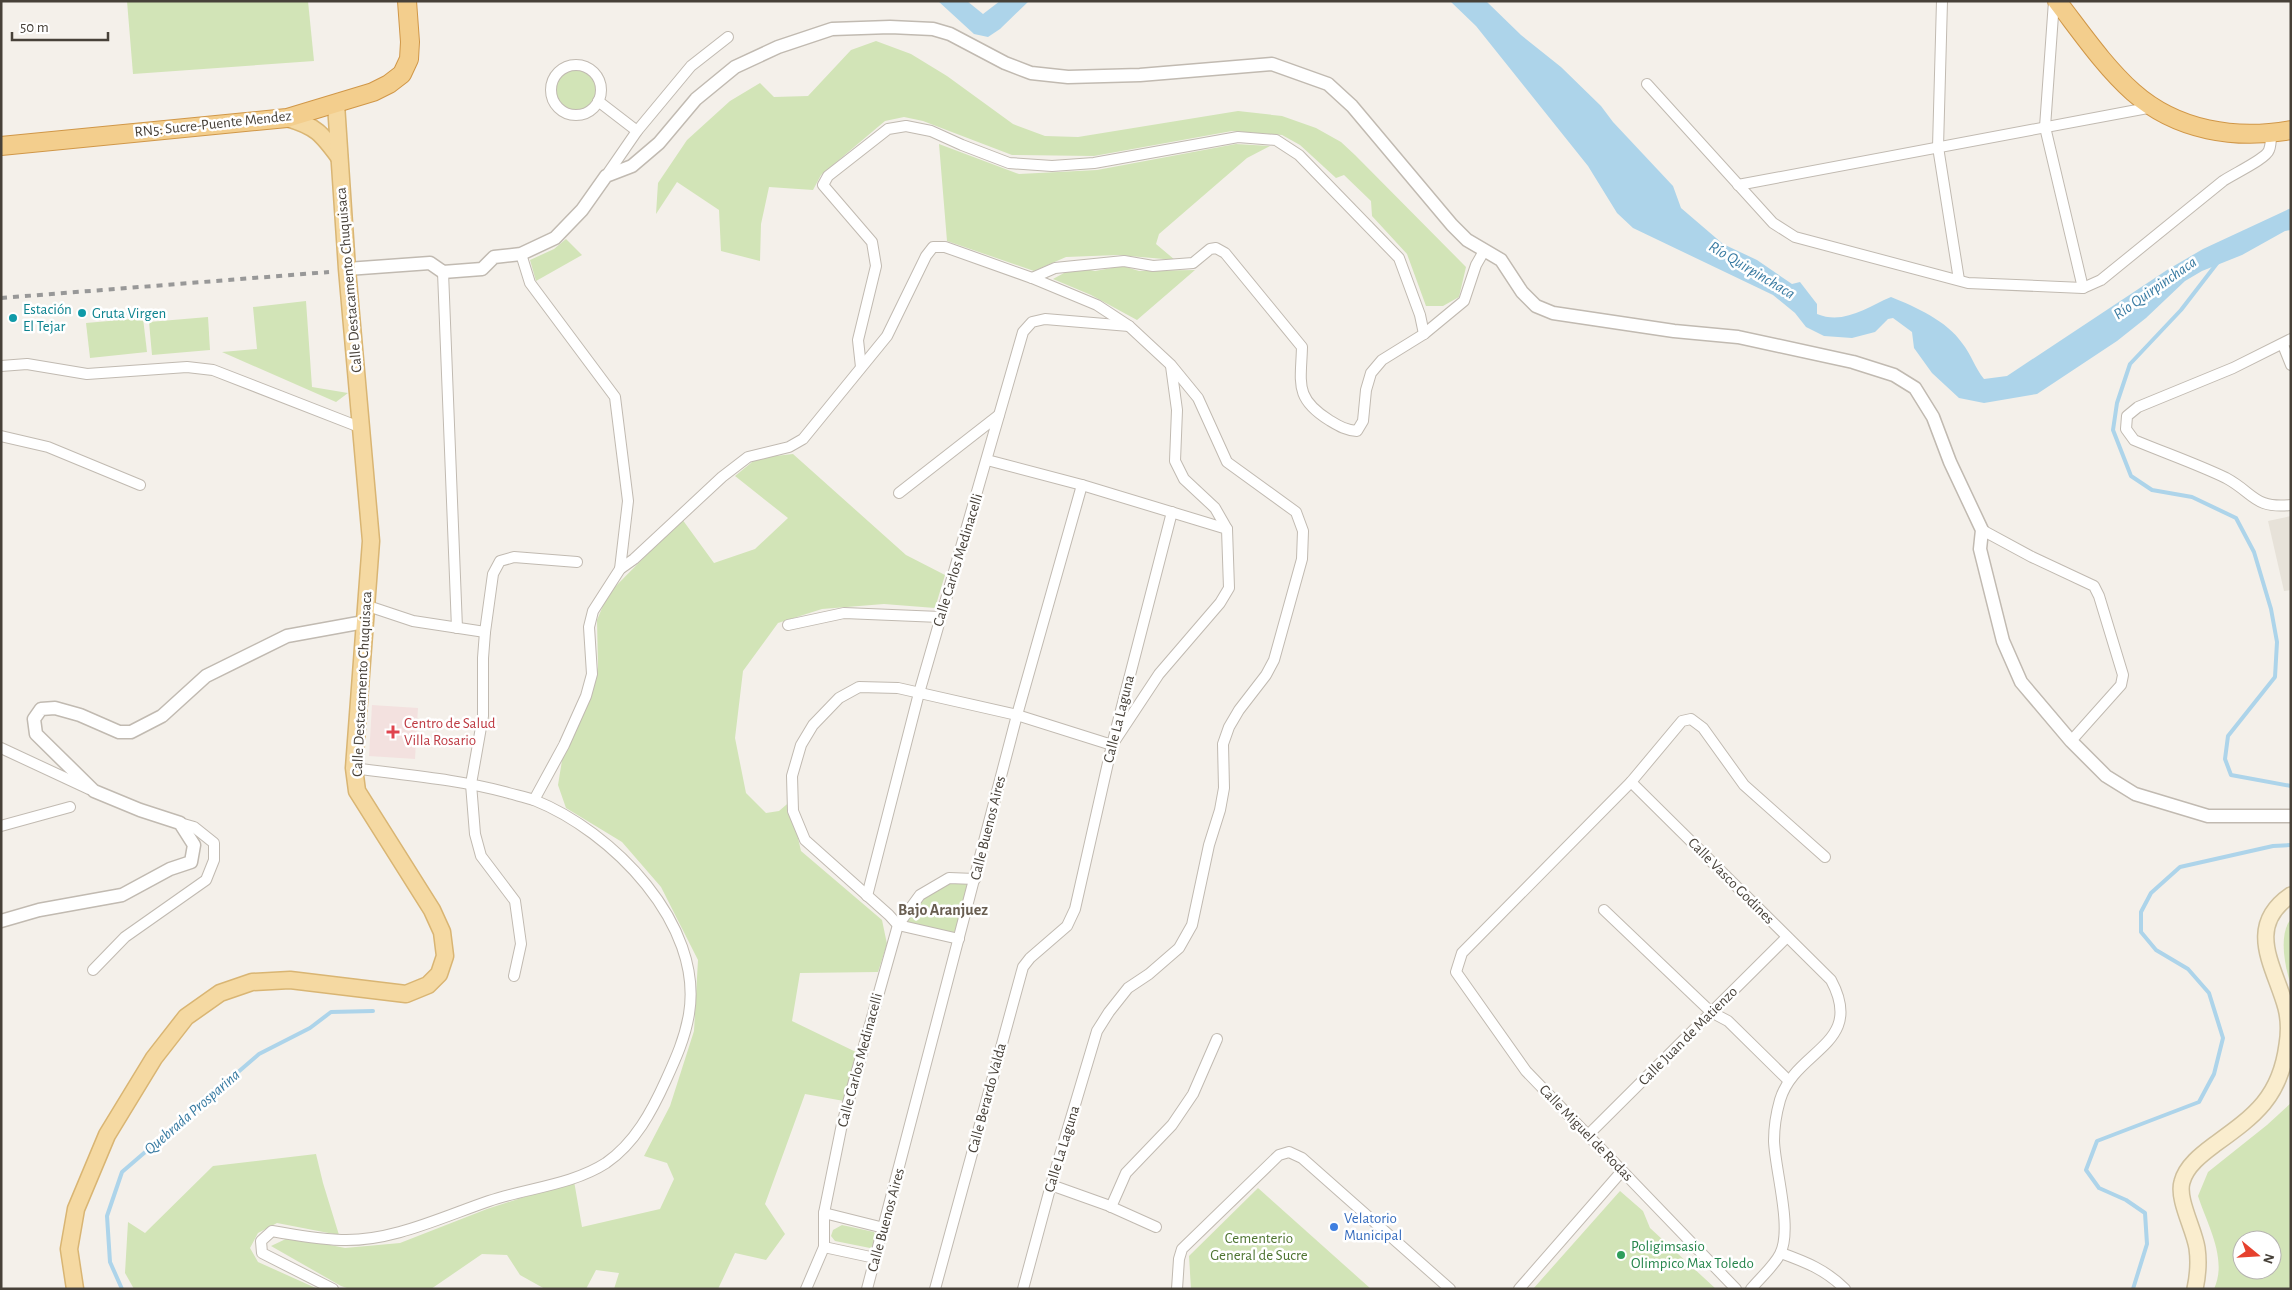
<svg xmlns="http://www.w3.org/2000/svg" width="2292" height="1290" font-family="'Alegreya Sans',sans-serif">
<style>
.residential{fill:#e7e2d9}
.medical{fill:#f3e1df}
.green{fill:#d2e4b7;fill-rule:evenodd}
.water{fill:#add4ea}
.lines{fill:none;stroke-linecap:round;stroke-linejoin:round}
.stream{stroke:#add4ea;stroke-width:4}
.minor-casing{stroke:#c1bab1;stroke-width:12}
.tertiary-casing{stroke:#c1bab1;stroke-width:15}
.secondary-casing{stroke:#cfc09e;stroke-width:18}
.primary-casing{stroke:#d9b573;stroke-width:19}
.trunk-casing{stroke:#d09748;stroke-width:20}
.minor{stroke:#fff;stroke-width:10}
.tertiary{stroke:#fff;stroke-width:12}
.secondary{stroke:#faedce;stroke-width:15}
.primary{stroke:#f5d9a2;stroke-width:16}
.trunk{stroke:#f3ce8d;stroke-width:18}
.rail{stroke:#989898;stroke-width:4;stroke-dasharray:6 6;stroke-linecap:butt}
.culture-dot{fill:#0f9aa8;stroke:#fff;stroke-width:2}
.health-dot{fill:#e0444e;stroke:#fff;stroke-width:2}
.shop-dot{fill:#3f7fe0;stroke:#fff;stroke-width:2}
.leisure-dot{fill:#2e9e5b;stroke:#fff;stroke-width:2}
.labels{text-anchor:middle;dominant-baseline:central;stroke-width:5;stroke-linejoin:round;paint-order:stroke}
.street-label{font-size:15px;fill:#474139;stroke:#fff}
.culture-label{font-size:15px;fill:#0d838f;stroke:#fff;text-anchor:start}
.health-label{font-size:15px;fill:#be3a42;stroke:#fff;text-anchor:start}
.shop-label{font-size:15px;fill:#366cbe;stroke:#fff;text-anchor:start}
.park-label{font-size:15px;fill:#4e7431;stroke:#fff}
.leisure-label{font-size:15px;fill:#27864d;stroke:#fff;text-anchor:start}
.water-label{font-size:16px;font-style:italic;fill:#397ba2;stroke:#fff}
.neighbourhood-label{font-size:16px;font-weight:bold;fill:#695e51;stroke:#fff}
</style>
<rect width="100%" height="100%" fill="#f4f0ea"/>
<path class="residential" d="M 2291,516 L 2291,590 L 2284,591 L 2268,521 Z"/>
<path class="medical" d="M 372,705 L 418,708 L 415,759 L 369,756 Z"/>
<g class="green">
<path d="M 127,1 L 308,1 L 314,61 L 133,74 Z"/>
<path d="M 876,41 L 911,54 L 947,76 L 1013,124 L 1045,136 L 1078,137 L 1238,111 L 1282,116 L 1316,128 L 1341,142 L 1355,155 L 1466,267 L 1459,297 L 1443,306 L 1426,306 L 1407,254 L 1372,216 L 1371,201 L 1344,175 L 1336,178 L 1300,145 L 1282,135 L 1232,131 L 1094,156 L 1012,155 L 923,121 L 904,117 L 885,121 L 821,175 L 813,190 L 769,187 L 761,224 L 760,261 L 721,251 L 719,210 L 677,182 L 656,214 L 658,183 L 687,140 L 730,101 L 760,83 L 774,97 L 808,96 L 851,50 Z"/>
<circle cx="576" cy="90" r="20"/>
<path d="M 939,144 L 1019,174 L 1097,170 L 1236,144 L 1270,146 L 1247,158 L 1159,234 L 1156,244 L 1175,260 L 1118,255 L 1066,257 L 1034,271 L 947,241 Z"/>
<path d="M 566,239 L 582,255 L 536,281 L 530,260 L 554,249 Z"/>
<path d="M 1123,266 L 1139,271 L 1195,270 L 1137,320 L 1091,295 L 1053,279 L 1075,267 L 1095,271 Z"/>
<path d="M 306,301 L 312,387 L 348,393 L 336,402 L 222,352 L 257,349 L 253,307 Z"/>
<path d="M 208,317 L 210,350 L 152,355 L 149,322 Z"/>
<path d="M 143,318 L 147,352 L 90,358 L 86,323 Z"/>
<path d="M 793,454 L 906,555 L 945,575 L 935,608 L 884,604 L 822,609 L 778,623 L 743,671 L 735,738 L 746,793 L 766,813 L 779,811 L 793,799 L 792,812 L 801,851 L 882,920 L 887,944 L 878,972 L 800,973 L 792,1021 L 858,1053 L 844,1101 L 805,1094 L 765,1204 L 785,1234 L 766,1260 L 735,1253 L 718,1289 L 614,1289 L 619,1273 L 596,1270 L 586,1289 L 545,1289 L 520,1275 L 507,1255 L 482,1254 L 431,1289 L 350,1289 L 341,1286 L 271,1246 L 290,1237 L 345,1248 L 400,1243 L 487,1209 L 574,1181 L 582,1227 L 660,1209 L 674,1179 L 667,1163 L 644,1156 L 670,1106 L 694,1031 L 698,960 L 661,887 L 622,842 L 566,808 L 558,785 L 564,748 L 592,691 L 598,667 L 597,620 L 608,594 L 682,519 L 714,563 L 755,549 L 788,518 L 735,476 L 757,458 Z"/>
<path d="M 953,882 L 964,882 L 968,884 L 959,929 L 954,932 L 948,932 L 906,922 L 926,896 Z"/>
<path d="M 2291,919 L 2291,985 C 2285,968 2278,934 2291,919 Z"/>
<path d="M 2291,1103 L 2291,1289 L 2214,1289 C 2228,1259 2207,1224 2198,1196 L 2208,1172 L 2267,1125 ZM 2242,1240 L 2272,1240 L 2272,1270 L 2242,1270 Z"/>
<path d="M 316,1154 L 323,1183 L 339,1235 L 277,1223 L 258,1233 L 250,1248 L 258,1262 L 318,1289 L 134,1289 L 125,1273 L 128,1222 L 145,1233 L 213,1166 Z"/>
<path d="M 1258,1188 L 1371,1289 L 1191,1289 L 1189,1256 Z"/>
<path d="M 1620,1191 L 1643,1211 L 1650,1228 L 1716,1289 L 1533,1289 Z"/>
<path d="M 842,1225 L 874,1232 L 877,1238 L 875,1244 L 870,1248 L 835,1241 L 831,1236 L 833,1230 Z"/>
</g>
<g class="water">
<path d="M 938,1 L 967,1 L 983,14 L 1000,1 L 1029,1 L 1000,29 L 988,37 L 974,34 Z"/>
<path d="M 1450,1 L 1486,1 L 1521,35 L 1561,67 L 1601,106 L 1613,122 L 1673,186 L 1681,208 L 1723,244 L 1757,260 L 1792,284 L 1800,282 L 1817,304 L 1817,314 C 1844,325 1867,307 1891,297 C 1916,307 1947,321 1962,343 C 1971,354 1975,368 1984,379 L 2007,376 L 2167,270 L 2203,249 L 2291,208 L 2291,230 L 2285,231 L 2242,255 L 2202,271 L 2185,281 L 2146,318 L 2117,341 L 2037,394 L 1984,403 L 1959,398 L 1932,373 L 1914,348 L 1912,332 L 1893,318 L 1888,319 L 1875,332 L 1852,338 L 1824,336 L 1806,327 L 1795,313 L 1773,295 L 1633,228 L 1617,213 L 1588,166 L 1476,26 Z"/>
</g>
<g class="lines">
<g class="stream">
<path d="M 2218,262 L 2181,310 L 2130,364 L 2117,403 L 2113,430 L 2131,476 L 2152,490 L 2192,497 L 2236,518 L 2254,552 L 2271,609 L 2277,642 L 2275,677 L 2228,736 L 2225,759 L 2231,775 L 2291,786"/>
<path d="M 122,1289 L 110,1262 L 107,1216 L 122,1172 L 259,1054 L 310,1028 L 331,1012 L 373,1011"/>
<path d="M 2133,1289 L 2147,1244 L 2145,1213 L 2126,1200 L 2099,1188 L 2086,1170 L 2097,1141 L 2199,1102 L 2214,1074 L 2223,1038 L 2209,993 L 2188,969 L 2156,950 L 2141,932 L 2141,912 L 2151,893 L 2180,867 L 2273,846 L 2291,845"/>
</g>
<defs>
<g id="minor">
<path d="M 1942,1 L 1938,147 L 1959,280"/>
<path d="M 2054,1 L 2045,127 L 2083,288"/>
<circle cx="576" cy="90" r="25"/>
<path d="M 1647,84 L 1773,223 L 1795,237 L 1968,283 L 2083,288 L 2101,280 L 2223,181 C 2233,174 2266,159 2269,150 C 2271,145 2271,139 2271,134"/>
<path d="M 598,101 L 637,131"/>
<path d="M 606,176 L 637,131 L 691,66 L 728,37"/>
<path d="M 1738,185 L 2153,107"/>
<path d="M 521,254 L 530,283 L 615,397 L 628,501 L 620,569"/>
<path d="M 443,272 L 457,628"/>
<path d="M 1032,278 L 1055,268 L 1124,261 L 1153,266 L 1193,263 L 1210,249 L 1216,248 L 1225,253 L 1302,347 C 1301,383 1294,398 1329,420 C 1339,426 1345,430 1357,431 L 1363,421 L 1366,390 L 1371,373 L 1382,360 L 1424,334 L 1464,301 L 1476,265 L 1484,251"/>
<path d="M 2291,339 L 2233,368 L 2138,407 L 2127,416 L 2126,429 L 2134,440 C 2165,453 2197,464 2226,478 C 2254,493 2254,509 2291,505"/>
<path d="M 2283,345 L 2291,365"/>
<path d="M 1,366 L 27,364 L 87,374 L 187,367 L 213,370 L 362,428"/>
<path d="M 1171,366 L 1177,410 L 1175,461 L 1184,479 L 1215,508 L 1227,529"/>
<path d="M 861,367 L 858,340 L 876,266 L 872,242 L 823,185 L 828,176 L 888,129 L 906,126 L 931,131 L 962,145 L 1009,163 L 1052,166 L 1094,163 L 1238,137 L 1276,140 L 1299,155 L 1399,258 L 1420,315 L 1424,334"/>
<path d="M 1,436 L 48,447 L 140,485"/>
<path d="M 899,493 L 999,415"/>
<path d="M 1982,530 L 2032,557 L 2094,586 L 2099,596 L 2123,675 L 2121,685 L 2071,741"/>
<path d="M 365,605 L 413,621 L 485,632"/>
<path d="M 788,625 L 844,613 L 940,617"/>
<path d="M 1,748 L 89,789"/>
<path d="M 1631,782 L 1831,980 C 1866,1045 1795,1049 1780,1100 C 1776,1114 1774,1127 1774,1141 C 1775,1170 1793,1229 1780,1254 C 1774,1266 1760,1278 1751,1289"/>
<path d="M 534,800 L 564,745 L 586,696 L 592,674 L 589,627 L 593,611 L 620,569 L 634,559 L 722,477 L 748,457 L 789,447 L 803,439 L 887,336 L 926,256 L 933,247 L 945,247 L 1032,278 L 1097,305 L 1129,326 L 1171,365 L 1198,398 L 1227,462 L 1296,512 L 1303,531 L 1302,559 L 1274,660 L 1266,675 L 1239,710 L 1229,727 L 1223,744 L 1224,788 L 1220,810 L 1209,845 L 1192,925 L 1179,948 L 1149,974 L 1128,988 L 1109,1012 L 1097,1031 L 1051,1185 L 1023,1289"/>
<path d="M 1,826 L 70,807"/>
<path d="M 867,896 L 919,693 L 1023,332 L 1032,322 L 1045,319 L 1129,326"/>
<path d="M 1604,910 L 1711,1012 L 1728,1021 L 1788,1080"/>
<path d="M 959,939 L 898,925 L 889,915 L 805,840 L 793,811 L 792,776 L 801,745 L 813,725 L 839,698 L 859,687 L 898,688 L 1017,715 L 1112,745 L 1159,674 L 1220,603 L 1229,588 L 1227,529 L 1082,485 L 987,460"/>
<path d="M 93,970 L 125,937 L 206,880 L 214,860 L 214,843 L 194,827 L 180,823"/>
<path d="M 514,976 L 521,944 L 515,901 L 481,856 L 475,834 L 471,784 L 483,716 L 483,658 L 485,632 L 493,574 L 500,561 L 514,557 L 577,562"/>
<path d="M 1588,1135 L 1787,937"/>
<path d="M 1051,1185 L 1107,1205 L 1156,1227"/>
<path d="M 1111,1207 L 1126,1173 L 1172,1125 L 1193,1094 L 1217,1039"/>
<path d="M 824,1213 L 884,1228"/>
<path d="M 824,1247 L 875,1258"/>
<path d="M 1781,1253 C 1806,1262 1826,1270 1845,1289"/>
<path d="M 333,1289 L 262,1253 L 261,1241 L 272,1231 C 294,1235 318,1239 341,1240 C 391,1242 442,1217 489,1201 C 527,1188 572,1185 606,1163 C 635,1143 652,1111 666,1080 C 676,1058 685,1038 689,1014 C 704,924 612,831 534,800 C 525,797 515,795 505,792 C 456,779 404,775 354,768"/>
<path d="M 806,1289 L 824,1247 L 824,1213 L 842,1124 L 898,925 L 920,895 L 949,878 L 975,879"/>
<path d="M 867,1289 L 1017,715 L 1082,485"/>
<path d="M 935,1289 L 1023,967 L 1030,958 L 1067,926 L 1075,909 L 1112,745 L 1172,512"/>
<path d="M 1177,1289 L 1179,1259 L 1182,1249 L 1279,1155 L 1289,1152 L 1302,1158 L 1450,1289"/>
<path d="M 1519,1289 L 1622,1171"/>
<path d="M 1736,1289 L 1526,1071 L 1456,972 L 1462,953 L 1631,782 L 1682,721 L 1691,719 L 1703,728 L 1744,785 L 1825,857"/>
</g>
<g id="tertiary">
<path d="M 347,269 L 430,263 L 443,272 L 482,269 L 494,257 L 521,254 L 555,238 L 582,210 L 606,176 L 632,166 L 659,143 L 696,99 L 735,67 L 778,47 L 832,29 L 890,27 L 933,29 L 950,34 L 1005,63 L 1031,73 L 1068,77 L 1140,75 L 1272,64 L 1328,84 L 1352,106 L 1452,225 L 1467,240 L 1501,260 L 1522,292 L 1536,306 L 1553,313 L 1674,331 L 1738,337 L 1853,362 L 1894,375 L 1915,388 L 1933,417 L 1950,462 L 1982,530 L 1980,549 L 2003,641 L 2021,682 L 2071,741 L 2106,776 L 2135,794 L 2208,816 L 2291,816"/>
<path d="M 1,921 L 39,910 L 122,895 L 170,869 L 191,862 L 194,845 L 180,823 L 140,810 L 94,791 L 36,734 L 34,719 L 41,709 L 55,708 L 80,715 L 119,732 L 131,732 L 162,716 L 206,676 L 287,636 L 364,622"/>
</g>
<path id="secondary" d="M 2195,1289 C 2198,1275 2199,1262 2197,1248 C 2194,1229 2177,1199 2182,1182 C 2186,1166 2202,1154 2214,1145 C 2254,1116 2280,1098 2287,1045 C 2289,1033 2289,1020 2286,1008 C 2275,967 2244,927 2291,895"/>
<g id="primary">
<path d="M 287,118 C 316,126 322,134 339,157"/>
<path d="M 75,1289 L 69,1249 L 76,1209 L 107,1135 L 154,1058 L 186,1017 L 220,993 L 252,982 L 290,980 L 406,994 L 428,985 L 439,974 L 445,956 L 442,932 L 432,910 L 357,791 L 354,768 L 371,541 L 347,269 L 336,104"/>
</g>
<g id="trunk">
<path d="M 2057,1 C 2081,32 2104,66 2133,92 C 2177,131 2236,140 2291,130"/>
<path d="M 1,146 L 287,118 L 373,92 L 389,84 L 402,74 L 409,59 L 410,42 L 407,1"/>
</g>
</defs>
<use href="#minor" class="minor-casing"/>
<use href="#tertiary" class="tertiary-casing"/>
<use href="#secondary" class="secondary-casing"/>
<use href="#primary" class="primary-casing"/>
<use href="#trunk" class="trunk-casing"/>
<use href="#minor" class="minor"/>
<use href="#tertiary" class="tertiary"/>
<use href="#secondary" class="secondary"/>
<use href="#primary" class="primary"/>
<use href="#trunk" class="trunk"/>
<path class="rail" d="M 1,298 L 329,272"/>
</g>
<g class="culture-dot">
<circle cx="82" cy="313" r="5"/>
<circle cx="13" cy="318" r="5"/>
</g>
<path class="health-dot" d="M390.5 724.5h5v5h5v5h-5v5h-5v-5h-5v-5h5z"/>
<circle class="shop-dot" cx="1334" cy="1227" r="5"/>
<circle class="leisure-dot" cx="1621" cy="1255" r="5"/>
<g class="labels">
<g class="street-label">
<text transform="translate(213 124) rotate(-6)">RN5: Sucre-Puente Mendez</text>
<text transform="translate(349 280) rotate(-95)">Calle Destacamento Chuquisaca</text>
<text transform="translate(958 560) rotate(-73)">Calle Carlos Medinacelli</text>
<text transform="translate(362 684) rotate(-87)">Calle Destacamento Chuquisaca</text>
<text transform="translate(1119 719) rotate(-76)">Calle La Laguna</text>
<text transform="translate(988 828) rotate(-76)">Calle Buenos Aires</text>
<text transform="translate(1731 881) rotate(45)">Calle Vasco Godines</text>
<text transform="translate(1688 1036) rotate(-45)">Calle Juan de Matienzo</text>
<text transform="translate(860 1060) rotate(-75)">Calle Carlos Medinacelli</text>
<text transform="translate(987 1098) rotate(-75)">Calle Berardo Valda</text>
<text transform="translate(1586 1133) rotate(46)">Calle Miguel de Rodas</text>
<text transform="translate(1062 1149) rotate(-73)">Calle La Laguna</text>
<text transform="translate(886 1220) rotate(-75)">Calle Buenos Aires</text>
</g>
<g class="culture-label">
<text x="23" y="309">Estación<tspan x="23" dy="17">El Tejar</tspan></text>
<text x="92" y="313">Gruta Virgen</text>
</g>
<g class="health-label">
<text x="404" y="723">Centro de Salud<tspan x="404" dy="17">Villa Rosario</tspan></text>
</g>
<g class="shop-label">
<text x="1344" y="1218">Velatorio<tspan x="1344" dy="17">Municipal</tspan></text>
</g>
<g class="park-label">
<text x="1259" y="1238">Cementerio<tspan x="1259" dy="17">General de Sucre</tspan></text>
</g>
<g class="leisure-label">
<text x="1631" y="1246">Poligimsasio<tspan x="1631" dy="17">Olimpico Max Toledo</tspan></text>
</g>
<g class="water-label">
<text transform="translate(1752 270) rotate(31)">Río Quirpinchaca</text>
<text transform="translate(2155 288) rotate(-35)">Río Quirpinchaca</text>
<text transform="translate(192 1112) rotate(-41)">Quebrada Prosparina</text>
</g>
<g class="neighbourhood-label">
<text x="943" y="910">Bajo Aranjuez</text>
</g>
</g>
<rect width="2292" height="1290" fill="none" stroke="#474139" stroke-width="5"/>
<g transform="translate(2257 1255) rotate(108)"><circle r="24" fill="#ffffff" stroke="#b5b3b0"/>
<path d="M0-4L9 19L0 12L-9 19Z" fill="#e6412e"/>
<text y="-8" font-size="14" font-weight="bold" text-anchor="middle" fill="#474139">N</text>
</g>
<path d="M12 32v8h96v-8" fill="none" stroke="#474139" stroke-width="2.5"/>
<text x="20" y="32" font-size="15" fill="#474139" stroke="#ffffff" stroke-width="4" paint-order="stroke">50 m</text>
</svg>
